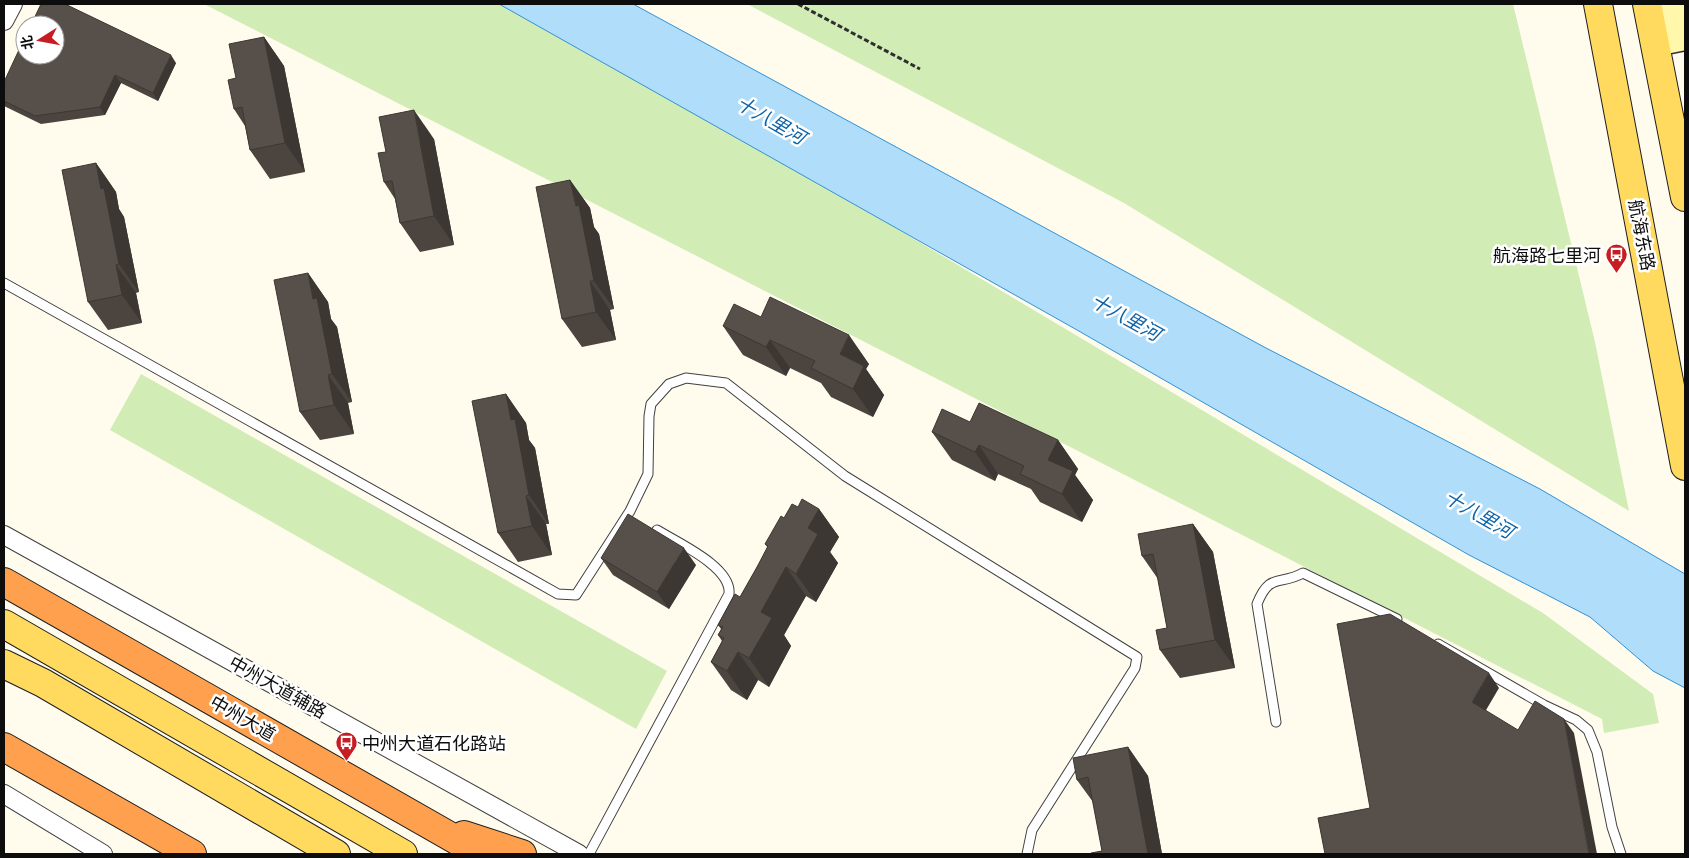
<svg xmlns="http://www.w3.org/2000/svg" width="1689" height="858" font-family="Lora,'Noto Sans SC',serif">
<style>
.green{fill:#d1ecb5}
.water{fill:#afddfa;stroke:#3192d6}
.lines{fill:none;stroke-linecap:round;stroke-linejoin:round}
.lane-casing{stroke:#404040;stroke-width:11}
.street-casing{stroke:#404040;stroke-width:20}
.secondary-casing{stroke:#2f2f2f;stroke-width:29}
.primary-casing{stroke:#1e1e1e;stroke-width:30}
.highway-casing{stroke:#1e1e1e;stroke-width:30}
.path{stroke:#2f2f2f;stroke-width:3;stroke-dasharray:5 2.5;stroke-linecap:butt}
.lane{stroke:#fff;stroke-width:9}
.street{stroke:#fff;stroke-width:18}
.secondary{stroke:#fff7a9;stroke-width:26}
.primary{stroke:#ffda5e;stroke-width:28}
.highway{stroke:#fea04d;stroke-width:28}
.wall{fill:#4b443f}
.shaded-wall{fill:#3d3733}
.building{fill:#574f49;stroke:#3d3733}
.labels{text-anchor:middle;dominant-baseline:central;stroke-width:5;stroke-linejoin:round;paint-order:stroke}
.street-label{font-size:18px;fill:#0d0d0d;stroke:#fff}
.poi-label{font-size:18px;fill:#0d0d0d;stroke:#fff;text-anchor:end}
.water-label{font-size:19px;font-style:italic;fill:#0e63a8;stroke:#fff}
</style>
<rect width="100%" height="100%" fill="#fffcee"/>
<g class="green">
<path d="M 204,4 L 519,4 L 1543,613 L 1653,694 L 1659,723 L 1604,733 L 1602,719 Z"/>
<path d="M 747,4 L 1513,4 L 1595,342 L 1629,511 L 1124,203 Z"/>
<path d="M 141,374 L 667,671 L 636,729 L 110,430 Z"/>
</g>
<path class="water" d="M 499,4 L 633,4 L 1266,348 L 1540,489 L 1685,574 L 1685,688 L 1653,671 L 1590,617 L 1469,555 L 1077,330 Z"/>
<g class="lines">
<defs>
<g id="lane">
<path d="M 4,283 L 558,594 L 576,595 L 630,511 L 648,474 L 649,416 L 651,404 L 669,384 L 686,378 L 726,383 L 845,476 L 1137,657 L 1135,668 L 1032,830 L 1027,854"/>
<path d="M 1438,644 L 1544,705 L 1576,720 L 1588,730 L 1597,752 L 1612,827 L 1621,854"/>
<path d="M 1276,722 L 1257,604 C 1270,572 1279,586 1303,573 L 1397,619"/>
<path d="M 589,854 L 729,594 C 732,567 678,543 657,530"/>
</g>
<g id="street">
<path d="M 4,21 L 13,4"/>
<path d="M 4,535 L 579,854"/>
<path d="M 4,794 L 103,854"/>
</g>
<g id="secondary">
<path d="M 1650,19 L 1685,13"/>
<path d="M 1655,43 L 1685,37"/>
</g>
<g id="primary">
<path d="M 1598,4 L 1685,466"/>
<path d="M 1647,4 L 1685,197"/>
<path d="M 4,624 L 403,854"/>
<path d="M 4,664 L 43,683 L 336,854"/>
</g>
<g id="highway">
<path d="M 4,582 L 481,854"/>
<path d="M 4,747 L 192,854"/>
<path d="M 464,835 L 522,854"/>
</g>
</defs>
<use href="#lane" class="lane-casing"/>
<use href="#street" class="street-casing"/>
<use href="#secondary" class="secondary-casing"/>
<use href="#primary" class="primary-casing"/>
<use href="#highway" class="highway-casing"/>
<path class="path" d="M 798,4 L 920,69"/>
<use href="#lane" class="lane"/>
<use href="#street" class="street"/>
<use href="#secondary" class="secondary"/>
<use href="#primary" class="primary"/>
<use href="#highway" class="highway"/>
</g>
<g class="wall">
<path d="M 264,37 L 284,66 L 305,172 L 270,179 L 250,150 L 245,126 L 234,109 L 236,78 Z"/>
<path d="M 176,63 L 158,101 L 121,83 L 105,115 L 41,124 L 4,106 L 4,82 Z"/>
<path d="M 434,139 L 454,245 L 420,252 L 400,223 L 395,199 L 384,182 L 386,152 Z"/>
<path d="M 96,163 L 116,192 L 119,209 L 124,217 L 139,292 L 136,293 L 142,323 L 108,330 L 88,302 Z"/>
<path d="M 570,180 L 590,208 L 594,227 L 599,234 L 614,309 L 610,310 L 616,340 L 582,347 L 562,319 Z"/>
<path d="M 308,273 L 328,302 L 331,319 L 337,327 L 352,402 L 348,403 L 354,434 L 320,440 L 300,412 Z"/>
<path d="M 761,317 L 869,364 L 866,369 L 884,395 L 873,417 L 831,397 L 821,383 L 790,368 L 786,376 L 743,355 L 723,326 Z"/>
<path d="M 506,394 L 526,423 L 529,440 L 535,448 L 549,524 L 546,524 L 552,555 L 518,562 L 498,533 Z"/>
<path d="M 970,422 L 1058,440 L 1078,469 L 1075,475 L 1093,500 L 1082,522 L 1040,502 L 1031,489 L 998,474 L 995,481 L 952,460 L 932,432 Z"/>
<path d="M 798,507 L 819,509 L 839,537 L 830,552 L 838,563 L 816,602 L 806,596 L 784,635 L 791,646 L 769,687 L 758,680 L 747,700 L 731,690 L 711,662 L 722,641 L 718,635 L 721,629 L 718,625 L 740,597 L 768,548 L 765,544 L 784,518 Z"/>
<path d="M 1193,524 L 1213,552 L 1235,668 L 1180,678 L 1160,650 L 1167,628 L 1158,579 L 1142,556 Z"/>
<path d="M 601,558 L 696,565 L 669,609 L 613,575 Z"/>
<path d="M 1128,747 L 1148,776 L 1162,854 L 1091,854 L 1102,851 L 1093,802 L 1077,780 Z"/>
</g>
<g class="shaded-wall">
<path d="M 264,37 L 284,66 L 305,172 L 285,143 Z"/>
<path d="M 171,55 L 176,63 L 158,101 L 153,93 Z"/>
<path d="M 115,75 L 121,83 L 105,115 L 100,107 Z"/>
<path d="M 414,110 L 434,139 L 454,245 L 434,216 Z"/>
<path d="M 96,163 L 116,192 L 119,209 L 124,217 L 139,292 L 119,264 L 101,189 Z"/>
<path d="M 570,180 L 590,208 L 594,227 L 599,234 L 614,309 L 594,281 Z"/>
<path d="M 116,265 L 136,293 L 142,323 L 122,295 Z"/>
<path d="M 308,273 L 328,302 L 331,319 L 337,327 L 352,402 L 332,374 L 313,299 Z"/>
<path d="M 590,281 L 610,310 L 616,340 L 596,312 Z"/>
<path d="M 849,335 L 869,364 L 866,369 L 884,395 L 873,417 L 853,389 L 840,354 Z"/>
<path d="M 770,340 L 790,368 L 786,376 L 766,347 Z"/>
<path d="M 328,375 L 348,403 L 354,434 L 334,405 Z"/>
<path d="M 506,394 L 526,423 L 529,440 L 535,448 L 549,524 L 529,495 L 511,420 Z"/>
<path d="M 1058,440 L 1078,469 L 1075,475 L 1093,500 L 1082,522 L 1062,494 L 1048,460 Z"/>
<path d="M 979,445 L 998,474 L 995,481 L 975,452 Z"/>
<path d="M 526,496 L 546,524 L 552,555 L 532,526 Z"/>
<path d="M 819,509 L 839,537 L 830,552 L 838,563 L 816,602 L 796,574 L 808,528 Z"/>
<path d="M 1193,524 L 1213,552 L 1235,668 L 1215,640 Z"/>
<path d="M 684,548 L 696,565 L 669,609 L 657,592 Z"/>
<path d="M 786,567 L 806,596 L 784,635 L 791,646 L 769,687 L 749,658 L 761,612 Z"/>
<path d="M 738,652 L 758,680 L 747,700 L 727,671 Z"/>
<path d="M 1489,673 L 1499,688 L 1482,717 L 1472,702 Z"/>
<path d="M 1564,719 L 1574,733 L 1597,854 L 1589,854 Z"/>
<path d="M 1128,747 L 1148,776 L 1162,854 L 1148,854 Z"/>
</g>
<g class="building">
<path d="M 41,4 L 65,4 L 171,55 L 153,93 L 115,75 L 100,107 L 35,116 L 4,101 L 4,82 L 25,37 L 25,55 L 55,55 L 55,25 L 31,25 Z"/>
<path d="M 264,37 L 285,143 L 250,150 L 242,107 L 234,109 L 228,80 L 236,78 L 229,44 Z"/>
<path d="M 414,110 L 434,216 L 400,223 L 392,181 L 384,182 L 378,153 L 386,152 L 379,117 Z"/>
<path d="M 96,163 L 101,189 L 104,188 L 119,264 L 116,265 L 122,295 L 88,302 L 62,170 Z"/>
<path d="M 570,180 L 576,206 L 579,205 L 594,281 L 590,281 L 596,312 L 562,319 L 536,187 Z"/>
<path d="M 308,273 L 313,299 L 317,298 L 332,374 L 328,375 L 334,405 L 300,412 L 274,280 Z"/>
<path d="M 770,297 L 849,335 L 840,354 L 864,366 L 853,389 L 811,368 L 815,361 L 770,340 L 766,347 L 723,326 L 734,304 L 761,317 Z"/>
<path d="M 506,394 L 511,420 L 515,419 L 529,495 L 526,496 L 532,526 L 498,533 L 472,401 Z"/>
<path d="M 979,403 L 1058,440 L 1048,460 L 1073,471 L 1062,494 L 1020,474 L 1024,466 L 979,445 L 975,452 L 932,432 L 942,409 L 970,422 Z"/>
<path d="M 802,499 L 819,509 L 808,528 L 818,534 L 796,574 L 786,567 L 761,612 L 772,618 L 749,658 L 738,652 L 727,671 L 711,662 L 724,638 L 718,635 L 723,627 L 718,625 L 735,594 L 740,597 L 757,567 L 768,546 L 765,544 L 781,516 L 784,518 L 792,504 L 798,507 Z"/>
<path d="M 628,514 L 684,548 L 657,592 L 601,558 Z"/>
<path d="M 1193,524 L 1215,640 L 1160,650 L 1156,630 L 1167,628 L 1153,554 L 1142,556 L 1138,534 Z"/>
<path d="M 1390,614 L 1489,673 L 1472,702 L 1518,730 L 1535,701 L 1564,719 L 1589,854 L 1325,854 L 1318,818 L 1370,808 L 1337,624 Z"/>
<path d="M 1128,747 L 1148,854 L 1091,854 L 1091,853 L 1102,851 L 1088,777 L 1077,780 L 1073,758 Z"/>
</g>
<defs>
<symbol id="bus-pin" viewBox="-11 -11 22 30"><path d="M0 17L-7.5 6A9.5 9.5 0 1 1 7.5 6Z" fill="#c71c22" stroke="#fff"/><path d="M-5-6H5V4H4V6H2V4H-2V6H-4V4H-5ZM-3.5-4V0h7V-4ZM-3.5 1.2v1.5H-2V1.2ZM2 1.2v1.5H3.5V1.2Z" fill="#fff"/></symbol>
</defs>
<g fill-rule="evenodd">
<use href="#bus-pin" x="1604" y="242" width="25" height="34"/>
<use href="#bus-pin" x="334" y="730" width="25" height="34"/>
</g>
<g class="labels">
<g class="street-label">
<text transform="translate(1642 235) rotate(79)">航海东路</text>
<text transform="translate(278 687) rotate(29)">中州大道辅路</text>
<text transform="translate(243 718) rotate(30)">中州大道</text>
</g>
<g class="poi-label">
<text x="1601" y="255">航海路七里河</text>
<text x="362" y="743" text-anchor="start">中州大道石化路站</text>
</g>
<g class="water-label">
<text transform="translate(771 120) rotate(30)">十八里河</text>
<text transform="translate(1126 317) rotate(29)">十八里河</text>
<text transform="translate(1479 514) rotate(30)">十八里河</text>
</g>
</g>
<rect width="1689" height="858" fill="none" stroke="#0d0d0d" stroke-width="10"/>
<g transform="translate(40 40) rotate(259)"><circle r="24" fill="#ffffff" stroke="#9e9e9e"/>
<path d="M0-4L9 19L0 12L-9 19Z" fill="#c71c22"/>
<text y="-8" font-size="14" font-weight="bold" text-anchor="middle" fill="#0d0d0d">北</text>
</g>
</svg>
